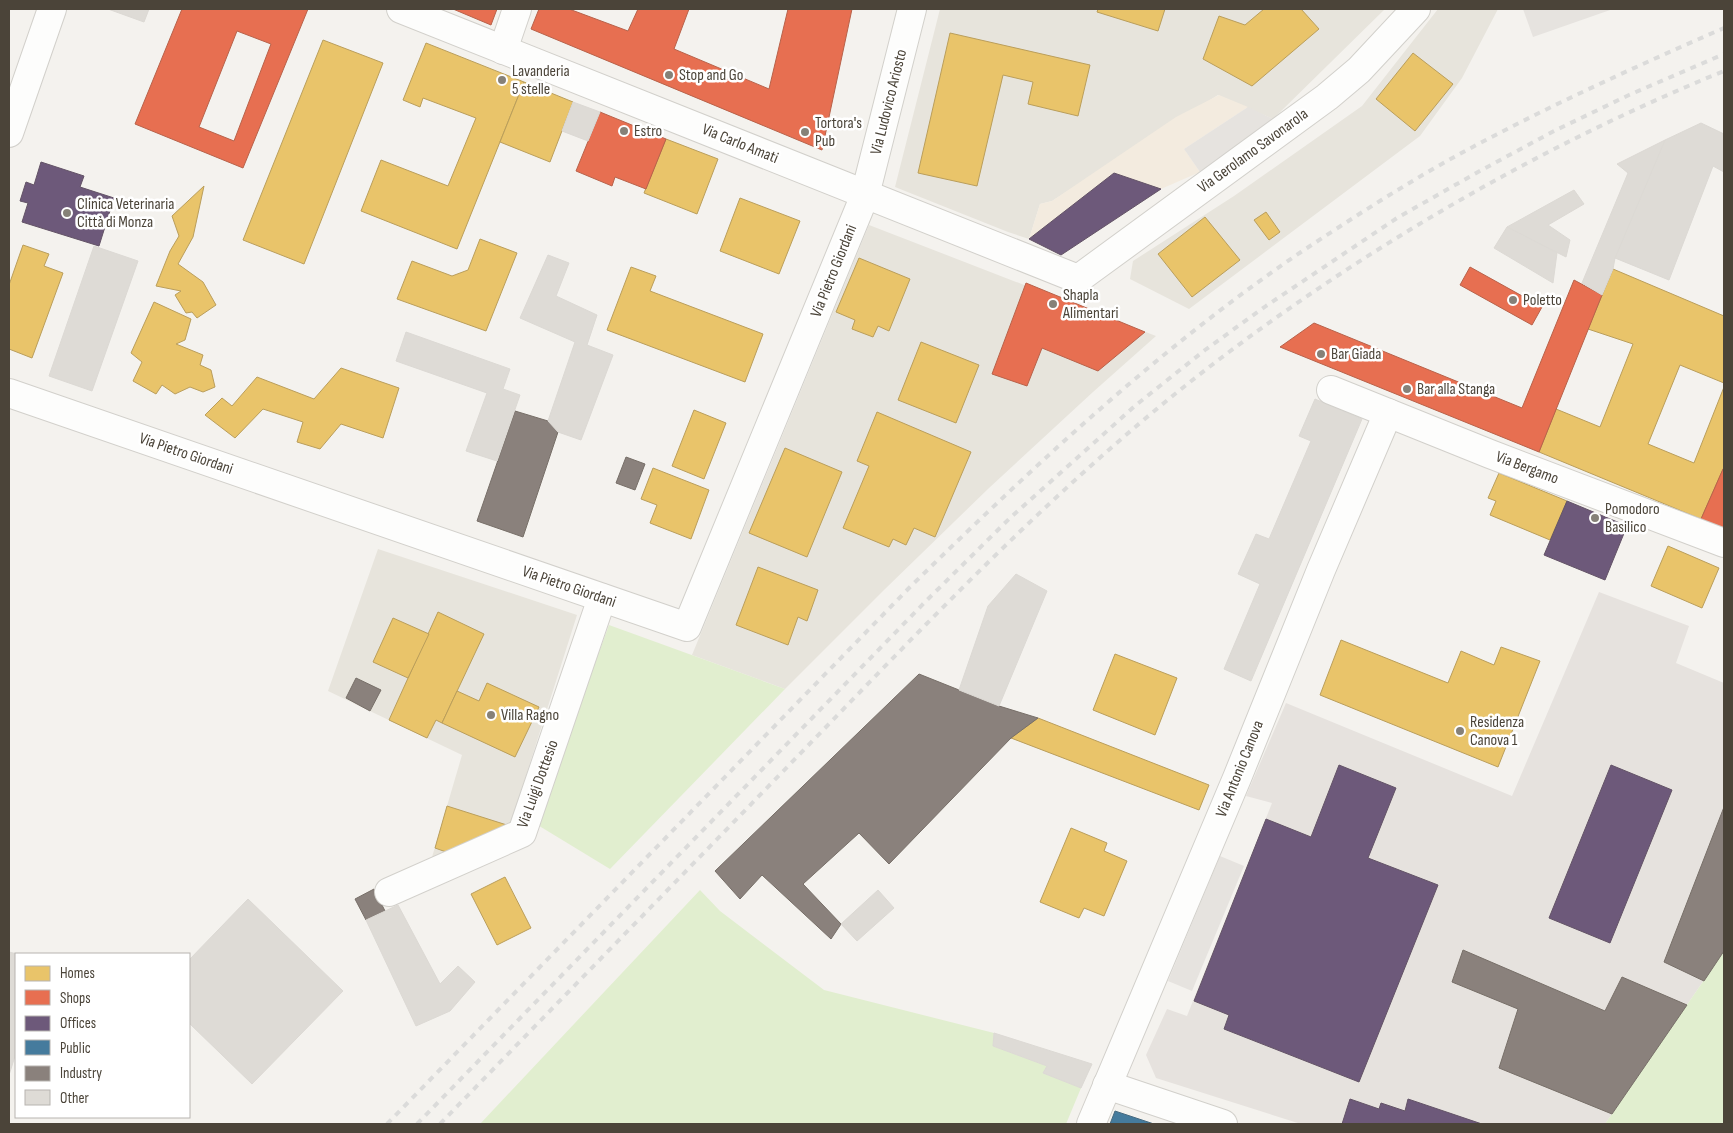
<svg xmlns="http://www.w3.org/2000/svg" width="1733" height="1133" font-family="'Sofia Sans Condensed',sans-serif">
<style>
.residential{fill:#e7e4dc}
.commercial{fill:#f3ebdf}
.industrial{fill:#e6e2de}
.green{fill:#e1eecf}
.parking{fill:#e6e3df}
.homes{fill:#e9c46a;stroke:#ba9e5b}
.shops{fill:#e76f51;stroke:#b8624a;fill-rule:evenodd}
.offices{fill:#6d597a;stroke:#635366}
.public{fill:#457b9d;stroke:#476a7f}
.industry{fill:#8a817c;stroke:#776f68}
.building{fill:#dedbd6;stroke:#dcd9d4}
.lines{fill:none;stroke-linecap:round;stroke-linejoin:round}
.minor-casing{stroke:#d2d0cb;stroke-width:30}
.minor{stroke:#fdfdfc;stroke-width:28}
.rail{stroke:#dbdbda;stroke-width:4;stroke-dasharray:6 6;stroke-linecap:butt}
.poi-dot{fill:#868178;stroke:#fff;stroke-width:2}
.labels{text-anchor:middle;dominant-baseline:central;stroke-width:5;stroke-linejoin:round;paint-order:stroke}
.poi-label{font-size:16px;fill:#4b4439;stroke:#fff;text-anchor:start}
.street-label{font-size:16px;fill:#4b4439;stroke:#fff}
</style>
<rect width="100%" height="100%" fill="#f4f2ee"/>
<g class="residential">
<path d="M 940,9 L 1385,9 L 1273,119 L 1218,95 L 1052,201 L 1040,204 L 1029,239 L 1008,232 L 895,187 Z"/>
<path d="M 1438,9 L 1498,9 L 1462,78 L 1420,136 L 1189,309 L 1130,279 L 1133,261 L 1234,196 L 1362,106 Z"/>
<path d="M 869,225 L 1156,336 L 1093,392 L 989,488 L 884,590 L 785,689 L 692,655 Z"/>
<path d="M 378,549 L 577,615 L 510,826 L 430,864 L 462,755 L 328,691 Z"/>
</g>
<path class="commercial" d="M 1219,95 L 1248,107 L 1184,149 L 1200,172 L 1161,189 L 1061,255 L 1029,239 L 1040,204 L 1052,201 L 1176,117 Z"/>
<path class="industrial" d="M 1599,592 L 1689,626 L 1676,663 L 1724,683 L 1724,951 L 1605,1124 L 1301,1124 L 1156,1078 L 1146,1055 L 1167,1009 L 1187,1016 L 1272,803 L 1246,796 L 1286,703 L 1512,796 Z"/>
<g class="green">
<path d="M 609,625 L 785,689 L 610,869 L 536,824 Z"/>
<path d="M 700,890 L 720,911 L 824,990 L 994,1033 L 993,1046 L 1047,1066 L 1043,1073 L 1081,1088 L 1066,1124 L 480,1124 Z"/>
<path d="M 1724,951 L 1724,1124 L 1605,1124 Z"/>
</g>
<g class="parking">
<path d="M 1523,9 L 1613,9 L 1533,37 Z"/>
<path d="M 1248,107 L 1273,119 L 1200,172 L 1184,149 Z"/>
<path d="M 1220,856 L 1244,866 L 1192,991 L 1168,981 Z"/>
</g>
<g class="homes">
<path d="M 1098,9 L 1165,9 L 1158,31 L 1097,12 Z"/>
<path d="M 1264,9 L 1301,9 L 1319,29 L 1252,86 L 1203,59 L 1219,16 L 1245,25 Z"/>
<path d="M 950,33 L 1090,65 L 1078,116 L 1028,104 L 1033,82 L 1003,75 L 977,186 L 918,173 Z"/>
<path d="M 323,40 L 383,63 L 304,264 L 243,240 Z"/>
<path d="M 426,43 L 524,82 L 457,249 L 361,211 L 381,160 L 448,186 L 476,118 L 423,98 L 420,107 L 403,100 Z"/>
<path d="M 1413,53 L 1453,84 L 1415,131 L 1376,99 Z"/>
<path d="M 524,82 L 573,102 L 550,162 L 500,142 Z"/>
<path d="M 666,139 L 718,159 L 697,214 L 644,193 Z"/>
<path d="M 204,186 L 193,237 L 178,264 L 203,282 L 216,305 L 197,318 L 192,312 L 186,313 L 175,295 L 181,291 L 156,286 L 170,251 L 179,236 L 172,216 Z"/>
<path d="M 740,198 L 800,221 L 779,274 L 720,251 Z"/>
<path d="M 1266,212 L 1280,232 L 1269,240 L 1254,220 Z"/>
<path d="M 1205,217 L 1240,260 L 1192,297 L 1158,254 Z"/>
<path d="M 480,239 L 517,253 L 486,331 L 397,299 L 412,261 L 452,276 L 468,270 Z"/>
<path d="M 23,245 L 49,254 L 44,266 L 63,273 L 32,358 L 9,349 L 9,285 Z"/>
<path d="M 859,258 L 910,279 L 889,331 L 878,326 L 873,337 L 852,329 L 855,320 L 836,312 Z"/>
<path d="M 631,267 L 656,276 L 650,291 L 763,334 L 745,382 L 607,330 Z"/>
<path d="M 1613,269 L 1724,316 L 1724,383 L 1680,365 L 1648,444 L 1694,463 L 1724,387 L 1724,467 L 1701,519 L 1539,452 L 1556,409 L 1600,427 L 1633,344 L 1588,329 Z"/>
<path d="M 154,302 L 191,319 L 185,340 L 176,344 L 203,355 L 200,365 L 211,370 L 215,387 L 203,392 L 190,387 L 175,394 L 162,385 L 156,394 L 133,381 L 142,362 L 131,353 Z"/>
<path d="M 921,342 L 979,365 L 956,423 L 898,400 Z"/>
<path d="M 341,368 L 399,388 L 383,438 L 341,424 L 320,449 L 297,442 L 303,422 L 263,409 L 235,438 L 205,415 L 222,398 L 232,406 L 257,377 L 314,399 Z"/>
<path d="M 694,410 L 726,423 L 704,479 L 672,466 Z"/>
<path d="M 877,412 L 971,452 L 935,537 L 914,528 L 906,545 L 893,539 L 889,547 L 843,528 L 869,466 L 857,461 Z"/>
<path d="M 785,448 L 842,472 L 807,557 L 749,533 Z"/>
<path d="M 653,468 L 709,490 L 691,539 L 650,523 L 657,505 L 641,499 Z"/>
<path d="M 1499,473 L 1567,501 L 1550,540 L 1490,515 L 1496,501 L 1488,498 Z"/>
<path d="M 1668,546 L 1719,568 L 1702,608 L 1651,586 Z"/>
<path d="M 758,567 L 818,590 L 807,621 L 798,617 L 788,645 L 736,625 Z"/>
<path d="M 438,612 L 484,634 L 442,723 L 436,720 L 427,738 L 389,720 Z"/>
<path d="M 393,618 L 429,634 L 408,678 L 373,662 Z"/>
<path d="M 1341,640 L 1448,683 L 1461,651 L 1494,665 L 1501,647 L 1540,661 L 1498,767 L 1320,695 Z"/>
<path d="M 1115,654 L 1177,678 L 1155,735 L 1093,710 Z"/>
<path d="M 487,683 L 539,707 L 515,757 L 442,723 L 457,691 L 479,701 Z"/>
<path d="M 1038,718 L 1209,785 L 1199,810 L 1011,738 Z"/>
<path d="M 447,806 L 510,826 L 449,853 L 435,848 Z"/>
<path d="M 1071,828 L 1107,843 L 1104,851 L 1127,861 L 1104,916 L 1084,908 L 1079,918 L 1040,902 Z"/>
<path d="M 505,877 L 531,928 L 497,945 L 471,894 Z"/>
</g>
<g class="shops">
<path d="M 182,9 L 308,9 L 243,168 L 135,124 ZM 237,31 L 271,44 L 234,141 L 199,127 Z"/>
<path d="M 453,9 L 497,9 L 491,25 Z"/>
<path d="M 539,9 L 569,9 L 628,31 L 638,9 L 689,9 L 674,49 L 769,89 L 788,9 L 852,9 L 822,150 L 531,29 Z"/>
<path d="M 600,112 L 666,139 L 646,189 L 615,177 L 612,186 L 576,171 Z"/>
<path d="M 1470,267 L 1542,307 L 1532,325 L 1460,285 Z"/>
<path d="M 1574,280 L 1602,295 L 1539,452 L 1280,347 L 1314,323 L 1522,408 Z"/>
<path d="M 1026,283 L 1145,332 L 1098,371 L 1042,348 L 1027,386 L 992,374 Z"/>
<path d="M 1723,469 L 1724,469 L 1724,529 L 1701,519 Z"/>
</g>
<g class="offices">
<path d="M 41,162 L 84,176 L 80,187 L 114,198 L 99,246 L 22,222 L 28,203 L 20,201 L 26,182 L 34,185 Z"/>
<path d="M 1114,173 L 1161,189 L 1061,255 L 1029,239 Z"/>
<path d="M 1567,501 L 1627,526 L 1605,580 L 1544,555 Z"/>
<path d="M 1339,765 L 1396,788 L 1368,858 L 1438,885 L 1359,1082 L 1224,1029 L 1229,1015 L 1194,1001 L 1266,819 L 1311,837 Z"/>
<path d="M 1611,765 L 1672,790 L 1610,943 L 1549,918 Z"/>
<path d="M 1350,1099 L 1379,1109 L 1381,1103 L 1405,1111 L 1408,1099 L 1482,1124 L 1342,1124 Z"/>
</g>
<path class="public" d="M 1115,1111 L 1154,1124 L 1110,1124 Z"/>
<g class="industry">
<path d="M 515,411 L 548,421 L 558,432 L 523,537 L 477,521 Z"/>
<path d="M 626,457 L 645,464 L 635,490 L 616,483 Z"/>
<path d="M 919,674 L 999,706 L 1038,718 L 1011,738 L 889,864 L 859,833 L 803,884 L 841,924 L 831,939 L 762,875 L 740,899 L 715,871 Z"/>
<path d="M 356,678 L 381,690 L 370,711 L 346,698 Z"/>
<path d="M 1724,807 L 1724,951 L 1704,981 L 1664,962 Z"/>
<path d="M 374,889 L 385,911 L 366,920 L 355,899 Z"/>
<path d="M 1463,950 L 1605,1011 L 1622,977 L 1687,1005 L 1612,1114 L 1499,1068 L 1518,1009 L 1452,982 Z"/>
</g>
<g class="building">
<path d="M 108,9 L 149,9 L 144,22 Z"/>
<path d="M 573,102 L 600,112 L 588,141 L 562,131 Z"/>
<path d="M 1701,123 L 1724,134 L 1724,172 L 1713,166 L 1669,280 L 1615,258 L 1665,140 Z"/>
<path d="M 1665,140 L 1615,258 L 1613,269 L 1602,295 L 1582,283 L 1628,173 L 1617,164 Z"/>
<path d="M 1574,190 L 1584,204 L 1548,225 L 1570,240 L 1566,257 L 1507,227 Z"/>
<path d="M 1507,227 L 1557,253 L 1553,283 L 1494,248 Z"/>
<path d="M 94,246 L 138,261 L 92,391 L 49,376 Z"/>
<path d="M 548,255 L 569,263 L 556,296 L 597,315 L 587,345 L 613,355 L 581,440 L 558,432 L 548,421 L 575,342 L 520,318 Z"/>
<path d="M 406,332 L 510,369 L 503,389 L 520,395 L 497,461 L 466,451 L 487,393 L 396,361 Z"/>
<path d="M 1315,399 L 1362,419 L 1251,681 L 1224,669 L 1260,584 L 1238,574 L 1256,534 L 1269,539 L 1311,441 L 1299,436 Z"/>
<path d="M 1016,574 L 1047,591 L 999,706 L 959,690 L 988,606 Z"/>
<path d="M 878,890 L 894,908 L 857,941 L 841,924 Z"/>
<path d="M 248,899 L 343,991 L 252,1084 L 189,1023 L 189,960 Z"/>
<path d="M 398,905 L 440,984 L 458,966 L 475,982 L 450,1011 L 416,1026 L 366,920 Z"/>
<path d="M 9,952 L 17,954 L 16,1053 L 9,1075 Z"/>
<path d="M 994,1033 L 1092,1064 L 1081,1088 L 1043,1073 L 1047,1066 L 993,1046 Z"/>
</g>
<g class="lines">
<defs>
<g id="minor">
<path d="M 401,9 L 1078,279 L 1327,97 L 1359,70 L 1416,9"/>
<path d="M 503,50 L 517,9"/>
<path d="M 9,133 L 52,9"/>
<path d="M 1331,390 L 1490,454 L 1724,543"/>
<path d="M 9,393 L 687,627 L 865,195 L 912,9"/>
<path d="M 389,892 L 522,833 L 602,598"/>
<path d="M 1107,1085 L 1223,1124"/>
<path d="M 1091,1124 L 1237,778 L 1321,570 L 1388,413"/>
</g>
</defs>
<use href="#minor" class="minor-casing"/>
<use href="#minor" class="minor"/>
<g class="rail">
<path d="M 387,1124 L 910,587 C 1033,467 1158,349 1301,252 C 1354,217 1411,180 1467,150 C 1551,105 1637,66 1724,28"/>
<path d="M 417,1124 L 926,601 L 1010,518 L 1136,405 L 1205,350 L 1266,306 L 1397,218 L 1478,172 L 1554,131 L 1629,95 L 1724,54"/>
<path d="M 440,1124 C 569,991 698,859 827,726 C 952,597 1077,467 1221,358 C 1375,242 1545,144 1724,71"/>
</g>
</g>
<g class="poi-dot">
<circle cx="669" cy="75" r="5"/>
<circle cx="502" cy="80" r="5"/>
<circle cx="624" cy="131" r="5"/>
<circle cx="805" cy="132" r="5"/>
<circle cx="67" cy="213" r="5"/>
<circle cx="1513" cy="300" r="5"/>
<circle cx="1053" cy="304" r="5"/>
<circle cx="1321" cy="354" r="5"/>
<circle cx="1407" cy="389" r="5"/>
<circle cx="1595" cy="518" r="5"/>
<circle cx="491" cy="715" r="5"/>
<circle cx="1460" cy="731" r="5"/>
</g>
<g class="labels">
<g class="poi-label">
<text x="512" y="71">Lavanderia<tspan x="512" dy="18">5 stelle</tspan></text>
<text x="679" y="75">Stop and Go</text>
<text x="815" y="123">Tortora's<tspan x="815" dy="18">Pub</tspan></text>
<text x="634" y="131">Estro</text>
<text x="77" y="204">Clinica Veterinaria<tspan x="77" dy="18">Città di Monza</tspan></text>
<text x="1063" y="295">Shapla<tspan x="1063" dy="18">Alimentari</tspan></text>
<text x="1523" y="300">Poletto</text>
<text x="1331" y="354">Bar Giada</text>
<text x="1417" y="389">Bar alla Stanga</text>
<text x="1605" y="509">Pomodoro<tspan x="1605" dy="18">Basilico</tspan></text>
<text x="501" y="715">Villa Ragno</text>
<text x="1470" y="722">Residenza<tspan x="1470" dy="18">Canova 1</tspan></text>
</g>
<g class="street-label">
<text transform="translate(889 102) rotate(-76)">Via Ludovico Ariosto</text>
<text transform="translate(740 144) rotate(22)">Via Carlo Amati</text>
<text transform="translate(1253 151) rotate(-36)">Via Gerolamo Savonarola</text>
<text transform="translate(834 271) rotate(-68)">Via Pietro Giordani</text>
<text transform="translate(186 454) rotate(19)">Via Pietro Giordani</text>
<text transform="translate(1527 468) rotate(21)">Via Bergamo</text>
<text transform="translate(569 587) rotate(19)">Via Pietro Giordani</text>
<text transform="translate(1240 769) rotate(-68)">Via Antonio Canova</text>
<text transform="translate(538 784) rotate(-70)">Via Luigi Dottesio</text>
</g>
</g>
<rect width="1733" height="1133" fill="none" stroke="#4b4439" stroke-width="20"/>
<rect x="15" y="953" width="175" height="165" fill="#ffffff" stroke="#b7b4b0"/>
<rect x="25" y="966" width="25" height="15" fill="#e9c46a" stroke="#b7b4b0"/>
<text x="60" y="978" font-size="15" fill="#4b4439">Homes</text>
<rect x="25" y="990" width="25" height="15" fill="#e76f51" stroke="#b7b4b0"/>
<text x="60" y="1003" font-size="15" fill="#4b4439">Shops</text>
<rect x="25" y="1016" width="25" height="15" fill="#6d597a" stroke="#b7b4b0"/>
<text x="60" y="1028" font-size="15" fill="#4b4439">Offices</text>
<rect x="25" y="1040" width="25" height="15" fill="#457b9d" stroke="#b7b4b0"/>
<text x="60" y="1053" font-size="15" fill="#4b4439">Public</text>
<rect x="25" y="1066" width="25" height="15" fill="#8a817c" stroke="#b7b4b0"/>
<text x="60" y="1078" font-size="15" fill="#4b4439">Industry</text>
<rect x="25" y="1090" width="25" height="15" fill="#dedbd6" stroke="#b7b4b0"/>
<text x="60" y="1103" font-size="15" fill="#4b4439">Other</text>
</svg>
